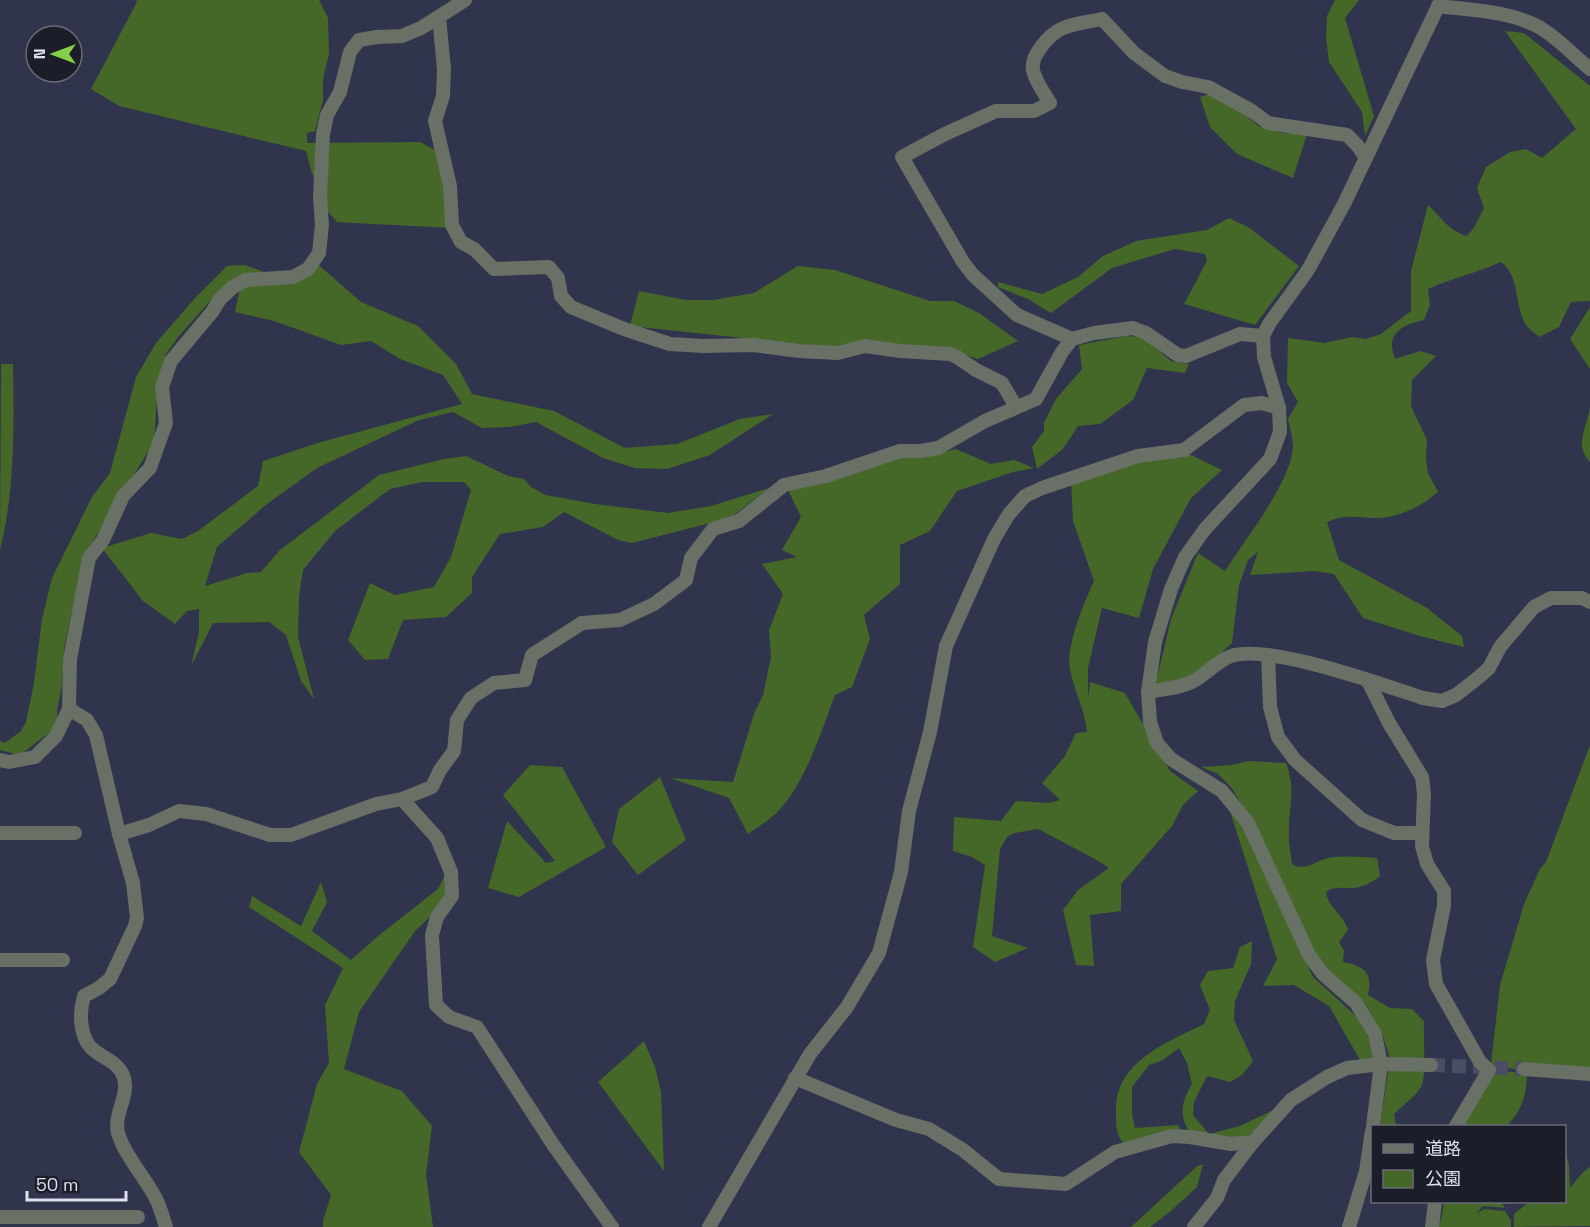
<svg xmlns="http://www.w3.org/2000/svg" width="1590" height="1227" font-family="'Space Grotesk','Noto Sans JP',sans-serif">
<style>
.green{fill:#456828}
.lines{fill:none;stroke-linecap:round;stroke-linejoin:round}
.street-tunnel{stroke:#4a4e64;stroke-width:14;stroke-dasharray:14 7;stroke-linecap:butt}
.street{stroke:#697065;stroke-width:14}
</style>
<rect width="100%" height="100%" fill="#30344c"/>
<g class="green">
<path d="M 136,0 L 319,0 L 328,18 L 329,54 L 323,79 L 323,100 L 315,131 L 307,133 L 307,143 L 420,142 L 439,152 L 450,228 L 337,222 L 324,207 L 311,170 L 306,151 L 119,106 L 91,89 L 137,2 Z"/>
<path d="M 1335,0 L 1359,0 L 1345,18 L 1374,116 L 1365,136 L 1362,112 L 1329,62 L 1326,38 L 1327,16 Z"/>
<path d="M 1505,31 L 1524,33 L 1590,86 L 1590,301 L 1571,302 L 1559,327 L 1539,337 C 1535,333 1528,329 1525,323 C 1514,303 1520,276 1501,262 C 1477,273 1452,278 1428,289 L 1430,305 L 1424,320 C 1402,325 1385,333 1395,359 L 1420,351 L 1436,356 L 1412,380 L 1411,406 L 1427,440 L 1426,458 L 1428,473 L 1438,492 C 1424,504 1406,514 1388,517 C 1366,521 1351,511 1327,522 L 1339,560 L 1427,608 L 1462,636 L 1464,647 L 1420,636 L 1363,618 L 1334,574 L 1315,571 L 1250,575 L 1258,552 L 1248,560 L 1239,585 L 1232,643 L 1217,657 L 1190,677 L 1154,691 L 1171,619 L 1198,553 L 1225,571 C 1244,541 1291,482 1293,447 C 1293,438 1290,428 1288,419 L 1298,402 L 1287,383 L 1288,338 L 1325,343 L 1352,337 L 1366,339 L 1381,334 L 1411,311 L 1411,271 L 1428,205 C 1440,216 1450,232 1467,236 L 1475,226 L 1484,208 L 1477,188 L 1486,167 L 1510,152 L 1526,149 L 1542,158 L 1576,129 Z"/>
<path d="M 1209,94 L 1236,106 L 1258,126 L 1282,133 L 1307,134 L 1293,178 L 1237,154 L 1210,127 L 1200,97 Z"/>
<path d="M 1229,218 L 1248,227 L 1299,266 L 1255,325 L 1184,304 L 1207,261 L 1205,254 L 1175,249 L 1112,268 L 1051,313 L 1028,299 L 998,287 L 998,282 L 1042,294 L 1078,277 L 1103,256 L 1136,241 L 1207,230 Z"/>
<path d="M 314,261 L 361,302 L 418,326 L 456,364 L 472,394 L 554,411 L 625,448 L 677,444 L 740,419 L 773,414 L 710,455 L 667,469 L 635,468 L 603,458 L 536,422 L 510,427 L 482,428 L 453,412 L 419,420 L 317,468 L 267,504 L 217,547 L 205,586 L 247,573 L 261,572 L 280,550 L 379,475 L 444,459 L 466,456 L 508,476 L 524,479 L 531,487 L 546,495 L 595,504 L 668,513 L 711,506 L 769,488 L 730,518 L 632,543 L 618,540 L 564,512 L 543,527 L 500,534 L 472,577 L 472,593 L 446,617 L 403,620 L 388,659 L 365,660 L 348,640 L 370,583 L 395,595 L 434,587 L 451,557 L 471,490 L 464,482 L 422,482 L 390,489 L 335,531 L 303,570 L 299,596 L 298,637 L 314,699 L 301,681 L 286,635 L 269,622 L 213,623 L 191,666 L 199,632 L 199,609 L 187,611 L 175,624 L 143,601 L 102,548 L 151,533 L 182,539 L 198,531 L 258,486 L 263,461 L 321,442 L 462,404 L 443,375 L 400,359 L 371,341 L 341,345 L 274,321 L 235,312 L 241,284 L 293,279 Z"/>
<path d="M 245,265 L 273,275 L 218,292 L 179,336 L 166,354 L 158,380 L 154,442 L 83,557 L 64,649 L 62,685 L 57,710 L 58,726 L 20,755 L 0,750 L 0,741 L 5,743 L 21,731 L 26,722 L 34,683 L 42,619 L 52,578 L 92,497 L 110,473 L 136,377 L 156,343 L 194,299 L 227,266 Z"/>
<path d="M 798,266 L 835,270 L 930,301 L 954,301 L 979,313 L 1018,341 L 978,359 L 945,348 L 836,348 L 630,326 L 639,291 L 686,300 L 713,300 L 754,293 Z"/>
<path d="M 1590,307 L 1590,369 L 1570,339 Z"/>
<path d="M 1126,336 L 1143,337 L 1171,361 L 1189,364 L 1185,373 L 1147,368 L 1133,400 L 1100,424 L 1078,426 L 1063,449 L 1037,469 L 1032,447 L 1044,431 L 1044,423 L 1056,399 L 1082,369 L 1079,345 Z"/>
<path d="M 1,364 L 13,364 C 14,426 15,490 0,550 Z"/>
<path d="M 1590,407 L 1590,462 C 1573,445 1588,426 1590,407 Z"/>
<path d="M 956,449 L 991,464 L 1014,460 L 1034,468 L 1013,472 L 957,491 L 930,531 L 900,545 L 900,584 L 864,615 L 870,639 L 852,687 L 835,695 C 822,730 806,780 781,808 C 772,819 759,826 748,834 L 729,798 L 670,778 L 733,782 L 754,714 L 763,695 L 771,657 L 769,630 L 783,594 L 762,564 L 797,557 L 782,550 L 801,517 L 787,488 L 894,458 L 923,456 Z"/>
<path d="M 1187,453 L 1222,470 L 1191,498 L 1153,569 L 1139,618 L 1102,608 L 1088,668 L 1088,698 L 1090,682 L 1125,693 L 1170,771 L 1198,791 L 1183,805 L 1172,826 L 1121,884 L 1121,911 L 1090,915 L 1094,966 L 1076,965 L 1063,910 L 1078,890 L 1109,868 L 1093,858 L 1038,829 L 1014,833 L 1007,837 L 1000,849 L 992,936 L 1028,948 L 995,962 L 973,947 L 985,865 L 972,857 L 953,851 L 954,817 L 1001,821 L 1016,801 L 1049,803 L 1060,800 L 1042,783 L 1065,756 L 1076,733 L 1087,732 C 1085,711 1074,690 1070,669 C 1065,648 1085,600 1094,581 L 1073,521 L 1071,480 L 1103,469 Z"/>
<path d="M 1590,745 L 1590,1075 C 1557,1077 1523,1072 1491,1064 L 1500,985 L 1524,904 L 1540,869 L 1546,862 Z"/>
<path d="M 1249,761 L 1286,763 C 1296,790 1289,803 1289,830 C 1288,841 1291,853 1292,864 C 1304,872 1316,861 1328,858 C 1344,855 1361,857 1377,858 L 1380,876 C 1373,882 1363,887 1354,888 C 1343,889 1335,885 1326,892 C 1328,908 1344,915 1348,930 L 1339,942 L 1344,951 L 1343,962 C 1364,966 1373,972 1368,995 L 1390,1008 L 1412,1009 L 1424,1021 C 1423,1035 1427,1077 1421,1087 C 1415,1097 1402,1106 1394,1114 L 1396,1126 L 1380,1126 L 1390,1059 L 1382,1033 L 1364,1002 L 1326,972 L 1310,950 L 1252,821 L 1231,787 L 1218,774 L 1201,767 L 1231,765 Z"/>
<path d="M 530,765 L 562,767 L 606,847 L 519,897 L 488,888 L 507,821 L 546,863 L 555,861 L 503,795 Z"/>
<path d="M 660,777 L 686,840 L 638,875 L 612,842 L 619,809 Z"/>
<path d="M 1230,811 L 1247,830 L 1313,977 L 1357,1017 L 1380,1058 L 1360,1060 L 1329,1006 L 1294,985 L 1263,986 L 1277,959 Z"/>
<path d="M 449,867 L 452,896 L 415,931 L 359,1012 L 344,1069 L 402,1091 L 432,1126 L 426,1175 L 433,1227 L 323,1227 L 323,1221 L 331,1195 L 299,1152 L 317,1084 L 329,1063 L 325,1005 L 343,968 L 249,907 L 252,896 L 301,926 L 321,882 L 327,902 L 312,931 L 351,960 L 378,936 L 438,889 Z"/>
<path d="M 1252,941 L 1251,964 L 1235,1001 L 1234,1020 L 1253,1061 L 1242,1075 L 1230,1082 L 1207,1076 L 1194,1102 L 1193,1115 L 1209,1134 L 1240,1126 L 1271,1111 L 1276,1111 L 1246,1138 L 1195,1138 C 1178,1121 1180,1103 1192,1084 L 1187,1063 L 1179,1048 L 1163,1060 L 1149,1065 L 1132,1087 L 1132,1114 L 1135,1128 L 1178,1125 L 1183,1133 L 1123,1143 C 1116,1135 1116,1123 1116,1113 C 1114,1062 1166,1043 1204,1024 L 1210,1010 L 1200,985 L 1208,971 L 1233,968 L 1240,947 Z"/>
<path d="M 644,1041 L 655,1067 L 661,1092 L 664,1171 L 598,1082 Z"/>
<path d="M 1501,1071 L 1527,1073 C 1526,1097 1523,1108 1507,1126 L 1463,1126 L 1491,1077 Z"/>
<path d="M 1565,1152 L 1569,1164 L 1570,1188 L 1583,1172 L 1590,1167 L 1590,1226 L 1514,1227 L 1514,1214 L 1529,1202 L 1564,1202 Z"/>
<path d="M 1203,1164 L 1197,1187 L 1172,1210 L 1150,1227 L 1131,1227 L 1196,1167 Z"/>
<path d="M 1444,1202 L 1501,1202 L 1505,1208 L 1483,1206 L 1476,1214 L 1484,1209 L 1505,1211 L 1511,1220 L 1511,1227 L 1437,1227 L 1441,1220 Z"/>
</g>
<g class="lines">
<path class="street-tunnel" d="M 1431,1065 L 1524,1069"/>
<g class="street">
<path d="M 1438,6 C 1470,10 1509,11 1539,27 C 1558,38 1573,55 1590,69"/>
<path d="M 439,17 L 444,69 L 443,96 L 435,121 L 450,186 L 452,225 L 461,242 L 474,249 L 494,269 L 549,267 L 558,278 L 561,296 L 571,307 L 624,329 L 670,344 L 703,346 L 754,345 L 799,351 L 838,353 L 865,346 L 900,351 L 950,354 L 957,357 L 976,370 L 1002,383 L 1016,407"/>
<path d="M 1072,339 L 1017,315 L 973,275 L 963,262 L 902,157 L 945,134 L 996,111 L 1034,111 L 1050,103 C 1044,93 1035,81 1033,70 C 1030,56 1049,35 1061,29 C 1073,23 1089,22 1102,19 L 1134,53 L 1165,76 L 1182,82 L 1208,87 L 1252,111 L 1268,123 L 1347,135 L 1357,145 L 1366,158"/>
<path d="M 1268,655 L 1270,707 L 1278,737 L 1295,760 L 1362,820 L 1394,833 L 1421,833"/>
<path d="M 1368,681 L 1389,723 L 1422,777 L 1424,794 L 1422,846 L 1427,864 L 1444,891 L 1444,906 L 1433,960 L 1436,984 L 1480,1062 L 1489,1070 L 1456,1126"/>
<path d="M 1148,692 C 1163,689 1183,688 1197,679 C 1208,672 1218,661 1231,656 C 1267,643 1383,685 1423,698 L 1442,701 L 1456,695 L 1479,677 L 1489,668 L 1500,647 L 1534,607 L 1551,598 L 1582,598 L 1590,602"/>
<path d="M 69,709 L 87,720 L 96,735 L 119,834 L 133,883 L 137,918 L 135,926 L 110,979 L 99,988 L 84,996 C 79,1012 79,1040 95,1051 C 105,1059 117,1062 123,1075 C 131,1095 113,1113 118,1133 C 125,1156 144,1176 155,1197 C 160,1206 163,1217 166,1227"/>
<path d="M 0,760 L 9,762 L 35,757 L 56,736 L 69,709 L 70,659 L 89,558 L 103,540 L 123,496 L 150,468 L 166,423 L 162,387 L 171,361 L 212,312 L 220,299 L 233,287 L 246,280 L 293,277 L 308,269 L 319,253 L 322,225 L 320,197 L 323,134 L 327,115 L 340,92 L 350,52 L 359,40 L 377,37 L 402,36 L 421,28 L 465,0"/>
<path d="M 402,799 L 437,838 L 451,872 L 452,896 L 437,917 L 432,935 L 436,1005 L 449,1017 L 477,1027 L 554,1146 L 612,1227"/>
<path d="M 0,833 L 75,833"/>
<path d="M 119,834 L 149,825 L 179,811 L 206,814 L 270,835 L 291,835 L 376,804 L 402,799 L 432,787 L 440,770 L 454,751 L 457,720 L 471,698 L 494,683 L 525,680 L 532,655 L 582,623 L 620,620 L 654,604 L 686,580 L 691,558 L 713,529 L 739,521 L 784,485 L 826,476 L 900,451 L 921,451 L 938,448 L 985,421 L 1036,399 L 1062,352 L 1072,339 L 1094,333 L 1133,328 L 1146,333 L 1178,355 L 1186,356 L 1240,334 L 1263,336"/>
<path d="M 0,960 L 63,960"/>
<path d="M 1524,1069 L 1590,1074"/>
<path d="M 795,1078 L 896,1120 L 929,1129 L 963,1150 L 999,1179 L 1066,1184 L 1115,1152 L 1172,1136 L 1190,1137 L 1231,1144 L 1253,1142"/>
<path d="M 1373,1126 L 1381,1064 L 1375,1034 L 1356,1003 L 1323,974 L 1309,955 L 1248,823 L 1222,791 L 1171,759 L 1157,743 L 1150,722 L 1148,692 L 1155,642 L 1171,589 L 1185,557 L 1205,529 L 1270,459 L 1280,432 L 1279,408 L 1264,357 L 1263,336 L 1269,324 L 1308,270 L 1344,204 L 1441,0"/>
<path d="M 0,1217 L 138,1217"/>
<path d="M 709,1227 L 810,1054 L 847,1007 L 879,953 L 901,872 L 909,811 L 930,732 L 946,646 L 994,539 L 1009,514 L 1025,496 L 1042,488 L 1138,456 L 1184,450 L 1244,405 L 1262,403 L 1279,408"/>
<path d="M 1194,1227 L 1217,1198 L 1224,1180 L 1253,1142 L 1291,1100 L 1327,1077 L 1347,1068 L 1381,1064 L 1431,1065"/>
<path d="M 1349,1227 L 1366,1171 L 1372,1131"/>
<path d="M 1432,1227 L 1435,1202"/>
</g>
</g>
<rect x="1371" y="1125" width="195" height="78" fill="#1b1d28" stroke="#696b78" stroke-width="1.5"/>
<rect x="1383" y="1144" width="30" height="9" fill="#697065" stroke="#696b78" stroke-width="1.5"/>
<text x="1425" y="1155" font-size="18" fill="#dde0ef">道路</text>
<rect x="1383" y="1170" width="30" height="18" fill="#456828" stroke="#696b78" stroke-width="1.5"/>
<text x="1425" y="1185" font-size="18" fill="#dde0ef">公園</text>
<g transform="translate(54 54) rotate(270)"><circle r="28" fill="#1b1d28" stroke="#696b78" stroke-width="1.5"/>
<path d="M0-4.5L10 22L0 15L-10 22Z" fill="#88cf49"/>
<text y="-9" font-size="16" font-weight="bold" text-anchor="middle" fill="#dde0ef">N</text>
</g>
<path d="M27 1191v9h99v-9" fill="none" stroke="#dde0ef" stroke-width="3"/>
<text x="36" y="1191" font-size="18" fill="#dde0ef" stroke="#1b1d28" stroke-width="4.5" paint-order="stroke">50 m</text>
</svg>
